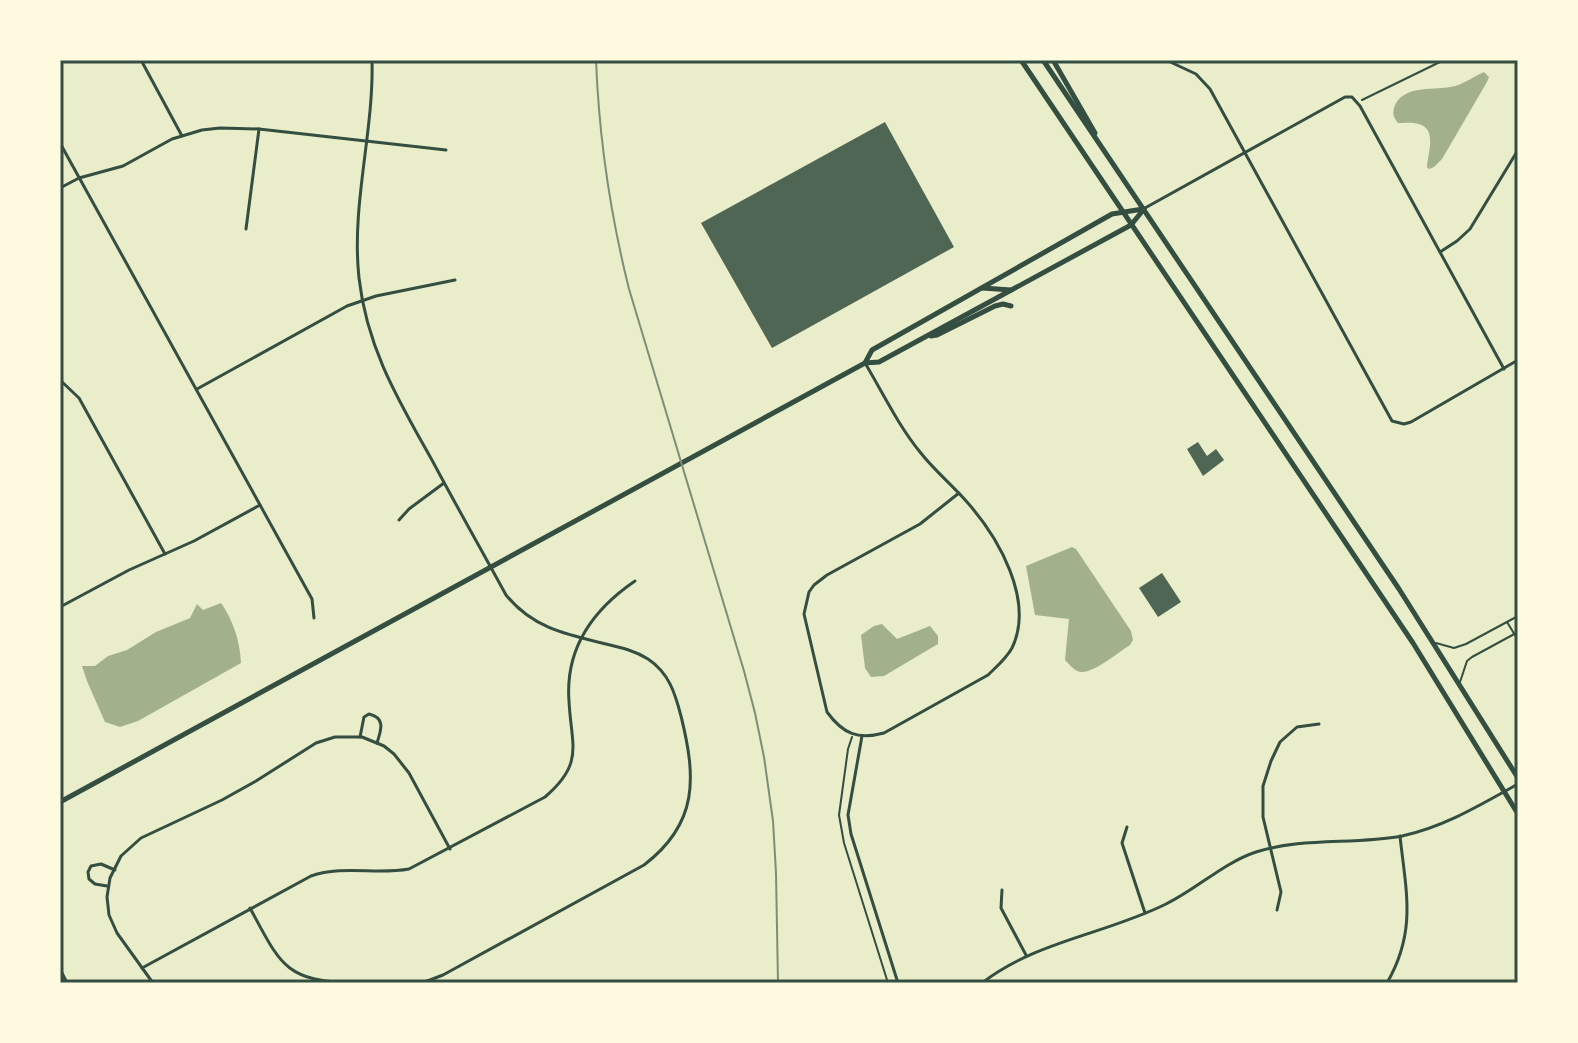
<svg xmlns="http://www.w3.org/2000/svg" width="1578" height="1043" font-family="'Public Sans',sans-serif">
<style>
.water{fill:#a3b18a}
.building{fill:#4f6655}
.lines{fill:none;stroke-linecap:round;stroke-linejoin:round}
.path{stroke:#344e41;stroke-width:2}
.service{stroke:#344e41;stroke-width:2}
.minor{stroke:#344e41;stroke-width:3}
.secondary{stroke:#344e41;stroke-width:5}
.primary{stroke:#344e41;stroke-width:5}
.rail{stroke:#7c8e77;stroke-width:2}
.neatline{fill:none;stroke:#344e41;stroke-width:3}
</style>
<rect width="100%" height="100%" fill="#e9edc9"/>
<g class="water">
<path d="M 1484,72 L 1489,77 L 1487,82 L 1442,159 L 1434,167 L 1429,169 L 1427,167 C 1428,153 1437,129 1419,124 C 1413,122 1404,123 1398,123 C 1393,117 1392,113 1395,105 C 1405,84 1436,91 1455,86 C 1466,83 1474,76 1484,72 Z"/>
<path d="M 1072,547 L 1076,549 L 1131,631 L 1133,640 L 1130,645 C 1119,652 1094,673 1081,672 C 1074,671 1070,665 1065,660 L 1069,619 L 1035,615 L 1026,566 Z"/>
<path d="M 221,603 C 233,620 240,641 241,663 L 138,721 L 120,727 L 105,722 L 87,681 L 82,666 L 95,666 L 108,656 L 127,650 L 156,632 L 190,618 L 197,604 L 203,610 Z"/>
<path d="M 882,624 L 897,639 L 930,626 L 938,636 L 938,644 L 884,676 L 871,677 L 865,668 L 861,635 L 874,626 Z"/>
</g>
<g class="building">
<path d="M 885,122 L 954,247 L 772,348 L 701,223 Z"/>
<path d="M 1198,442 L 1207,456 L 1216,449 L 1224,460 L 1203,476 L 1187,449 Z"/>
<path d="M 1162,573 L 1181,602 L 1158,617 L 1139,588 Z"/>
</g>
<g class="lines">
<g class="path">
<path d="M 1362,100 L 1444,60"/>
<path d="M 852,737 L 848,749 L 839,815 L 844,843 L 888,983"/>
</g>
<g class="service">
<path d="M 1507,622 L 1518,640"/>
<path d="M 1436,643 L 1454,648 L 1466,644 L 1518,616"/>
<path d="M 1460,682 L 1467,661 L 1472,657 L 1518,632"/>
</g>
<g class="minor">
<path d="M 141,60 L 182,136"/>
<path d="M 372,60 C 374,132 351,205 359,278 C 367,349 399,401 433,462 C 457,507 482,551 506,595 C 532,627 564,634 602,643 C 619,647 634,650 648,659 C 669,673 675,693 681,716 C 696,777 699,823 644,865 L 443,975 L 422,983"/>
<path d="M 1166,60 L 1196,74 L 1210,89 L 1392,421 L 1404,424 L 1411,422 L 1518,360"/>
<path d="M 60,143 L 312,599 L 314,618"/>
<path d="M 60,188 L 79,178 L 123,166 L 172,139 L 202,130 L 220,128 L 259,129 L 446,150"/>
<path d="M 1145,208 L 1345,97 L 1352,97 L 1360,106 L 1504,369"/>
<path d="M 246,229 L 259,129"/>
<path d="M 1440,252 L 1457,241 L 1470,229 L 1518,150"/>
<path d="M 865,363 C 883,393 898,425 920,452 C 934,470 952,485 967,502 C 998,537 1035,600 1012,648 C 1006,659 996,667 988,675 L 884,733 C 858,740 843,734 827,712 L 804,614 L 809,592 L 814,585 L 827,575 L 920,524 L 959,493"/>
<path d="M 60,380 L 79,398 L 165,554"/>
<path d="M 197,389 L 347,306 L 376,296 L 455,280"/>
<path d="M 399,520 L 409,509 L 444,483"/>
<path d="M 60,607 L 129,570 L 194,541 L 260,505"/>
<path d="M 862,736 L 848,815 L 851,834 L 898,983"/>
<path d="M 360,737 L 364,717 L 369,714 C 386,718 381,730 377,743"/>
<path d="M 1127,827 L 1122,843 L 1145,913"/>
<path d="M 107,886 L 95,884 L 89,879 L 88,872 L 91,866 L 101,864 L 115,870"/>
<path d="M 1002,890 L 1001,908 L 1026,955"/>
<path d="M 250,908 C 280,963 284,981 351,983"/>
<path d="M 1277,910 L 1281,892 L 1263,817 L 1263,786 L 1271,761 L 1280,742 L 1297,727 L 1319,724"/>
<path d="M 142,968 L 311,876 C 343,865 377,875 409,869 L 545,797 C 585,763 571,745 569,701 C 565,648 594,609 635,581"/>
<path d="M 153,983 L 117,933 L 109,915 L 107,897 L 110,878 L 121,856 L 141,838 L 222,800 L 256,781 L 316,743 L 335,737 L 362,737 L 384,746 L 394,754 L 409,773 L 450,849"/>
<path d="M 982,983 C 1036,941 1106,934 1166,904 C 1197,889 1223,863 1256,852 C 1303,837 1354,845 1402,836 C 1444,827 1480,805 1518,784"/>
<path d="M 1387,983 C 1417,931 1406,892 1400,836"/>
</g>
<g class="secondary">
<path d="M 1053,60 L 1095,133"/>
<path d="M 982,288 L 1011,290"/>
<path d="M 931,336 L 937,335 L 995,306 L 1003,304 L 1011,306"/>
<path d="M 865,363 L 872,350 L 1112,214 L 1143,209"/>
<path d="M 60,802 L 865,363 L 879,362 L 1131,225 L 1144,209"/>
<path d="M 60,971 L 66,983"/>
</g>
<g class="primary">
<path d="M 1021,60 L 1413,643 L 1518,814"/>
<path d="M 1043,60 L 1399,589 L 1518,778"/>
</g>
<path class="rail" d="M 596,60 C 599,138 610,213 629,289 L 744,671 L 755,713 L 764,757 L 773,821 L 776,873 L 778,983"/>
</g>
<rect width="1578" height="1043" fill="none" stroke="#fefae0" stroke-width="124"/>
<rect x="62" y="62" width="1454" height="919" class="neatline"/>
</svg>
